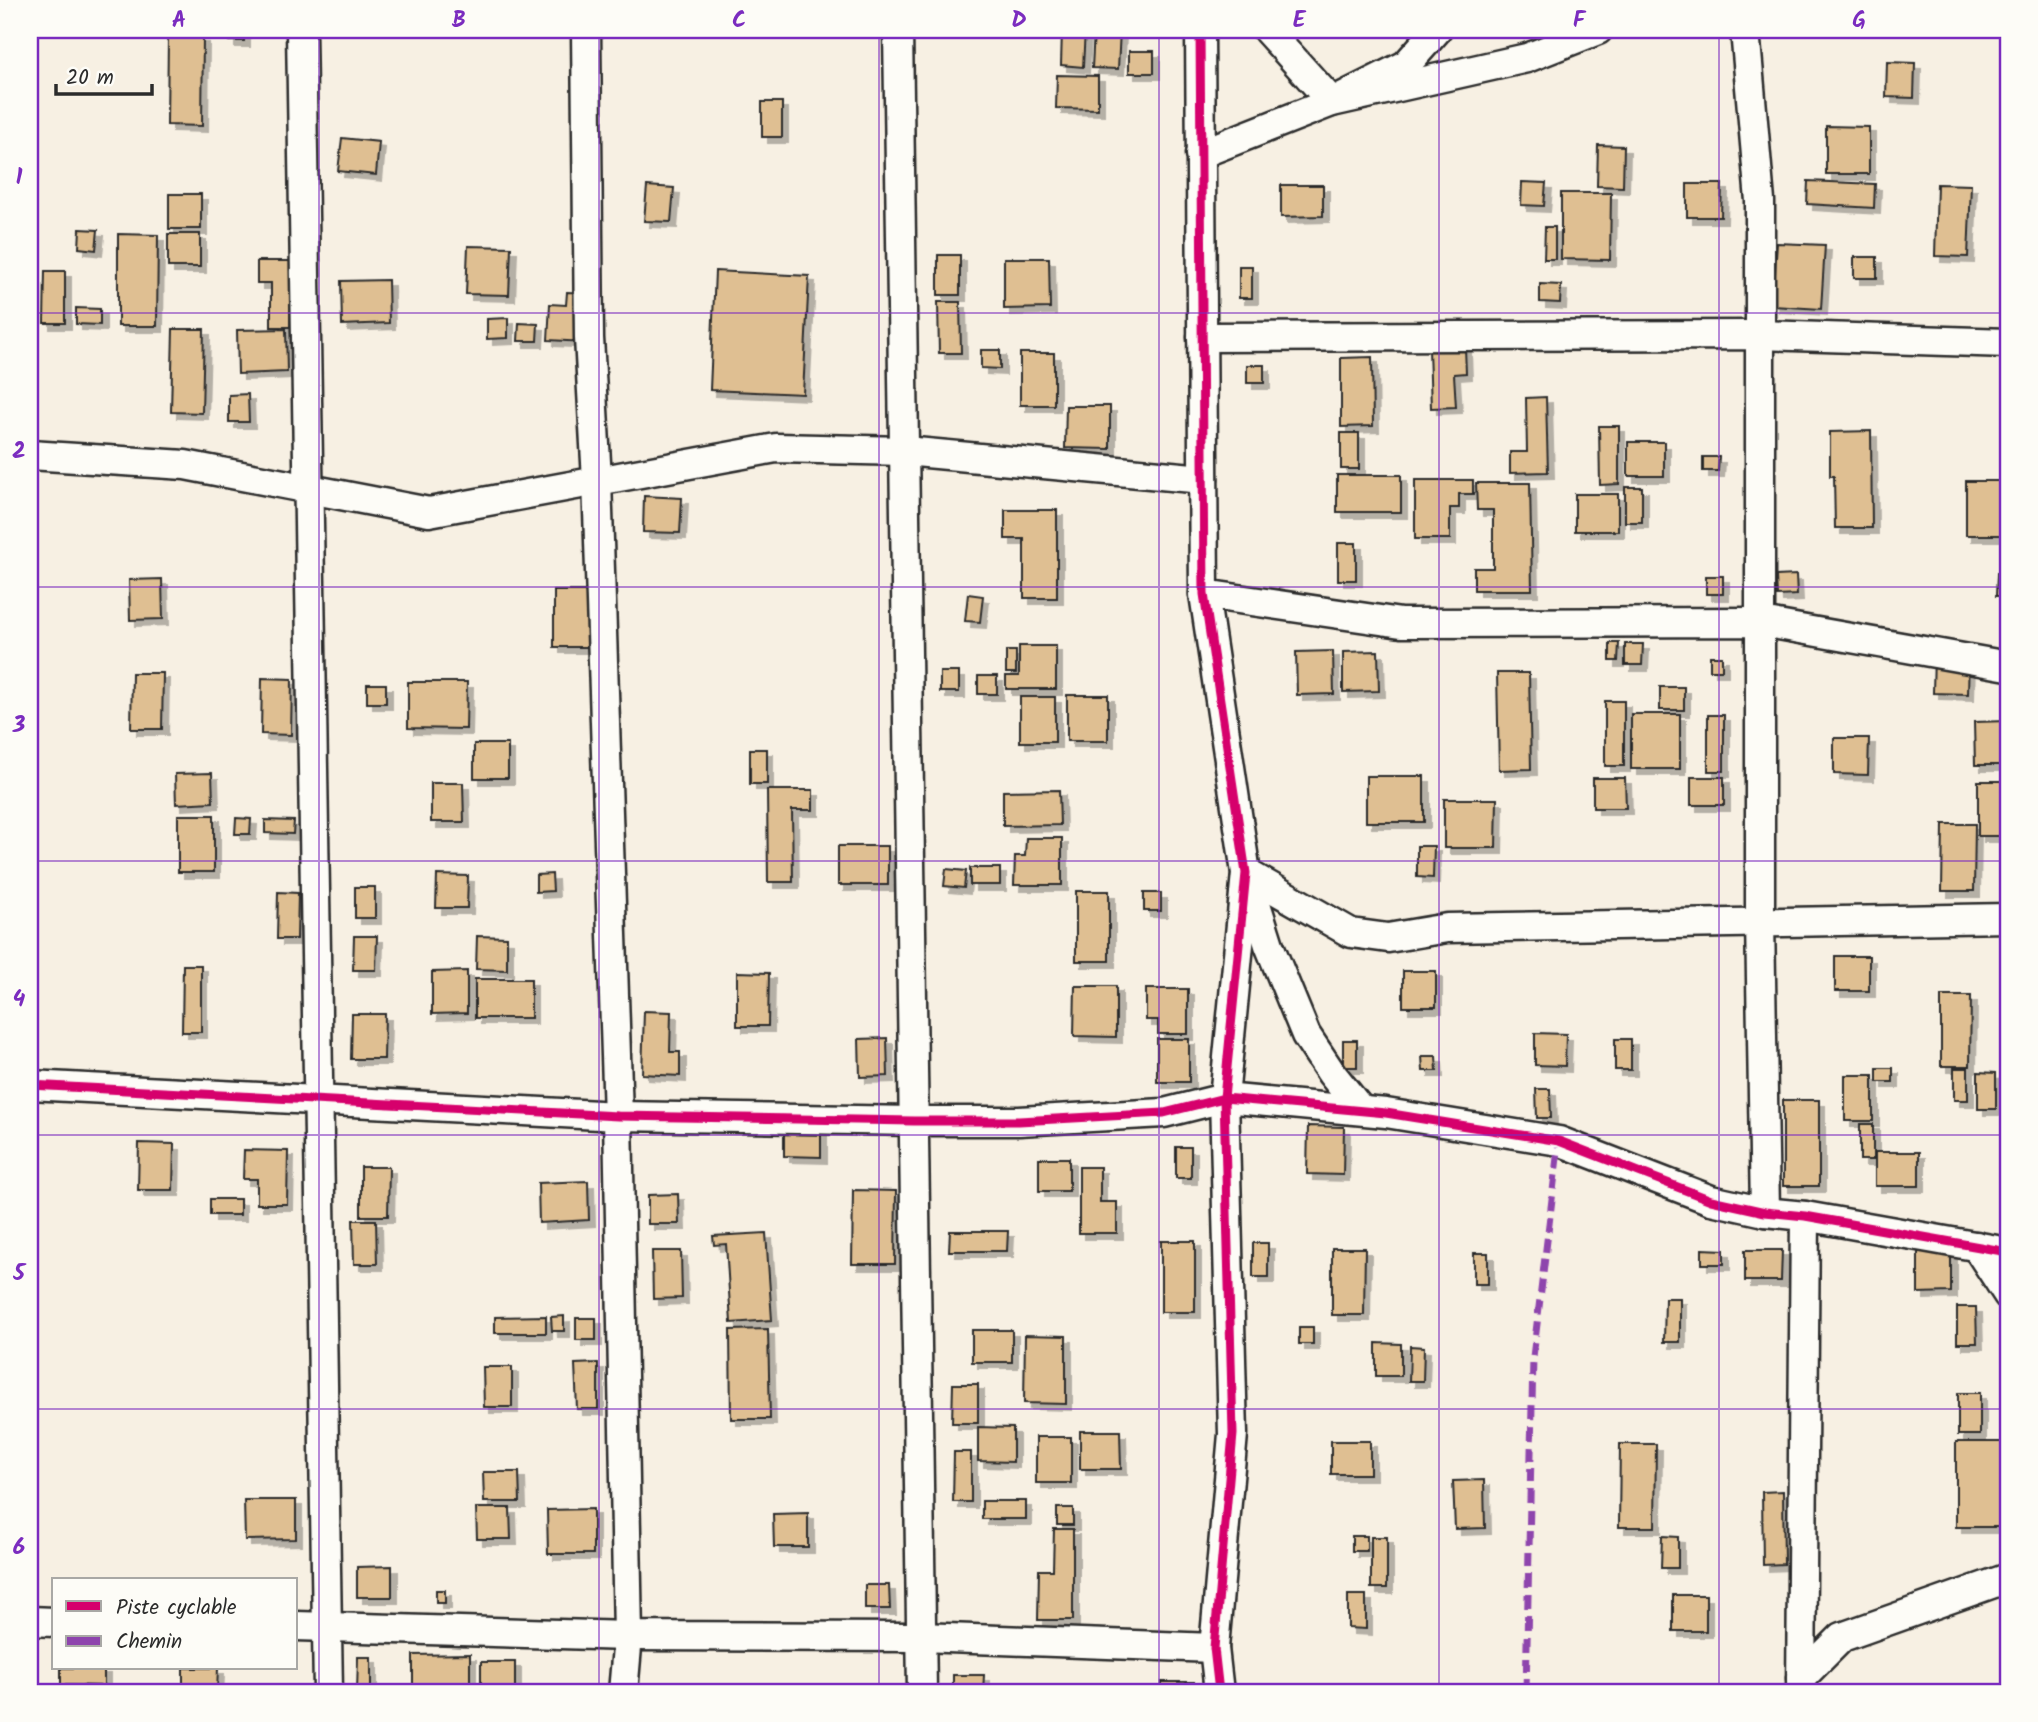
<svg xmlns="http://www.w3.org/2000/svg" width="2038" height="1722" font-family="Kalam,sans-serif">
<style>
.building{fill:#dfbf92;stroke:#2b2b2b;stroke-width:2;filter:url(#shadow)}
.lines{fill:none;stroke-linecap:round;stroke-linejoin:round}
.street-casing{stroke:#2b2b2b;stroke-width:33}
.street{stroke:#fdfcf7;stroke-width:28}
.quiet{stroke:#8e44ad;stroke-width:7;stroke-dasharray:14 7;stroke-linecap:butt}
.cycleway-casing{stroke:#fdfcf7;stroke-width:13}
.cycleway{stroke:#d6006c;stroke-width:9}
.grid{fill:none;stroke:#7b2cbf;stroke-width:2;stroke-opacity:0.55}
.neatline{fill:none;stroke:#7b2cbf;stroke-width:2.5}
.grid-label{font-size:23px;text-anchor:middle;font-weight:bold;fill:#7b2cbf}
</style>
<defs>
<filter id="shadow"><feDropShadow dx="6" dy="6" stdDeviation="0" flood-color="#0004"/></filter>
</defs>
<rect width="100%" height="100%" fill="#f7f0e3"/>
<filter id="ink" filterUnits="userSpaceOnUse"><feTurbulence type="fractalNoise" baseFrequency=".0143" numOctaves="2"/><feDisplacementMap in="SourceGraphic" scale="14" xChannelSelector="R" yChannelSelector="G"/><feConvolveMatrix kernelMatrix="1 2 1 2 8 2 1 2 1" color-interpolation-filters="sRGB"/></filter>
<g filter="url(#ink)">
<g class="building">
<rect x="229" y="30" width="15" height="11"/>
<path d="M 1062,30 L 1085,30 L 1083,67 L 1061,65 Z"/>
<path d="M 1094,30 L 1120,30 L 1118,69 L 1092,68 Z"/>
<path d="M 168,36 L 203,37 L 202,126 L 167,125 Z"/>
<rect x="1129" y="51" width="25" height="22"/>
<path d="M 1887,62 L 1915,63 L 1914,98 L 1886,97 Z"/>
<path d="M 1057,75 L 1098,76 L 1098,109 L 1056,108 Z"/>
<rect x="762" y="102" width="20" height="35"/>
<path d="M 1826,126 L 1869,127 L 1869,174 L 1826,174 Z"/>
<path d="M 342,138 L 379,142 L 376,175 L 338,171 Z"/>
<path d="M 1598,145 L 1624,146 L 1623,187 L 1597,186 Z"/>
<path d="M 1808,181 L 1875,184 L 1874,208 L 1807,204 Z"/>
<path d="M 1522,182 L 1546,183 L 1544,206 L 1521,205 Z"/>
<path d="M 1687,184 L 1722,184 L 1721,217 L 1687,217 Z"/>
<path d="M 1937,184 L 1971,185 L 1968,257 L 1935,256 Z"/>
<path d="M 1281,185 L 1323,185 L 1323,216 L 1281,217 Z"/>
<path d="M 647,186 L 674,188 L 671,222 L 644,221 Z"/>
<path d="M 1561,193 L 1611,193 L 1610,260 L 1561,259 Z"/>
<rect x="169" y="194" width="32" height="35"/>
<path d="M 1545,227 L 1555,227 L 1555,259 L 1544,259 Z"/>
<path d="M 80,229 L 98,230 L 96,250 L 79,248 Z"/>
<path d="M 118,234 L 158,235 L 157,326 L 118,326 Z"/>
<rect x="168" y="234" width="32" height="33"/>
<path d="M 1777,243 L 1825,245 L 1821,309 L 1773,306 Z"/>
<path d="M 468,246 L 511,247 L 509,295 L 466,294 Z"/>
<rect x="938" y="255" width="22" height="40"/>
<rect x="1854" y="257" width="23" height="21"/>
<path d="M 1004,258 L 1049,258 L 1050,308 L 1004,309 Z"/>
<path d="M 257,261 L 290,261 L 290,327 L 271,327 L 271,283 L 257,283 Z"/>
<rect x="1239" y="266" width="13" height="32"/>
<path d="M 45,271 L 65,271 L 65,323 L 44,323 Z"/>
<path d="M 715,271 L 809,276 L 803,394 L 710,390 Z"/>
<path d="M 388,280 L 389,323 L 342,325 L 341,281 Z"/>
<path d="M 1540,284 L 1561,285 L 1560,303 L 1540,302 Z"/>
<path d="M 567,292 L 588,293 L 586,342 L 548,340 L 550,304 L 566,305 Z"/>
<path d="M 938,302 L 960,302 L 961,353 L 939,353 Z"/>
<path d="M 76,308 L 100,309 L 100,325 L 76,324 Z"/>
<path d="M 508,318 L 508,338 L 487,339 L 487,319 Z"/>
<path d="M 519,323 L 538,324 L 537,341 L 518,341 Z"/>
<path d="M 173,329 L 204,329 L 202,413 L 171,412 Z"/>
<path d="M 286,329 L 287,372 L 238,374 L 237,330 Z"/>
<path d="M 1465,347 L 1466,373 L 1454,374 L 1456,407 L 1431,408 L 1429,349 Z"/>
<path d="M 981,350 L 1000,350 L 1000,369 L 981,368 Z"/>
<rect x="1020" y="353" width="34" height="52"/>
<path d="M 1372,357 L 1373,426 L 1341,427 L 1341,358 Z"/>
<rect x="1247" y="365" width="17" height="18"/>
<path d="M 248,394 L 249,422 L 229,422 L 229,395 Z"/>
<path d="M 1546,397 L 1548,472 L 1510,473 L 1510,452 L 1527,452 L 1526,398 Z"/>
<path d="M 1066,406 L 1110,406 L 1110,449 L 1065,448 Z"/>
<path d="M 1599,426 L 1619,426 L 1619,484 L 1600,485 Z"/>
<path d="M 1871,431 L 1872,528 L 1835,528 L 1834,476 L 1830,476 L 1830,432 Z"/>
<rect x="1341" y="433" width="18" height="36"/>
<rect x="1628" y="442" width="36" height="34"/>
<path d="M 1703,457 L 1719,457 L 1718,471 L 1703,471 Z"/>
<rect x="1337" y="475" width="64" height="37"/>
<path d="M 1415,480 L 1473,480 L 1473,494 L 1459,494 L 1459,508 L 1450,508 L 1450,539 L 1415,539 Z"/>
<rect x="1966" y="481" width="36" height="54"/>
<path d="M 1476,483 L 1530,483 L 1532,590 L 1474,590 L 1474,568 L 1493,568 L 1493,510 L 1477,510 Z"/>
<rect x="1625" y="487" width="17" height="35"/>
<rect x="1575" y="494" width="43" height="37"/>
<path d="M 644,496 L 682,498 L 680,533 L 643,532 Z"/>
<path d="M 1005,510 L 1057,510 L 1057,598 L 1024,598 L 1024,539 L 1005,539 Z"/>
<rect x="1338" y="543" width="18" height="37"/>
<path d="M 1997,573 L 2008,574 L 2008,596 L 1996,596 Z"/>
<path d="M 1796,575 L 1797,595 L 1777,596 L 1776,576 Z"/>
<rect x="1706" y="576" width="17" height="18"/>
<path d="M 162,579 L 163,619 L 130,620 L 129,580 Z"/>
<path d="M 554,591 L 590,591 L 591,647 L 554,647 Z"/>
<path d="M 968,594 L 983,596 L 980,622 L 965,621 Z"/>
<path d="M 1610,643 L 1619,643 L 1618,661 L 1610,661 Z"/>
<path d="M 1625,644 L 1643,644 L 1642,665 L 1625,665 Z"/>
<path d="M 1019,646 L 1056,646 L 1056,689 L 1006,689 L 1006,676 L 1019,676 Z"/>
<rect x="1006" y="651" width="10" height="22"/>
<path d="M 1333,651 L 1334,694 L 1297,695 L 1296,652 Z"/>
<path d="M 1378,651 L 1379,691 L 1343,692 L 1343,652 Z"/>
<path d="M 1934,655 L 1969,657 L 1968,694 L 1933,693 Z"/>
<rect x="1710" y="656" width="12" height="14"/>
<rect x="940" y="672" width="19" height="20"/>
<path d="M 132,673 L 163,673 L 162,729 L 131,729 Z"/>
<path d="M 1497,673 L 1529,673 L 1531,769 L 1499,770 Z"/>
<rect x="978" y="676" width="19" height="18"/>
<path d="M 262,678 L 292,679 L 291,735 L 261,734 Z"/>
<path d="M 408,682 L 467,682 L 466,729 L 408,728 Z"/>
<rect x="367" y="684" width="19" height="19"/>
<rect x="1660" y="687" width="24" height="23"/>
<rect x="1067" y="695" width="41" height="46"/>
<rect x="1020" y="697" width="35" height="45"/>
<rect x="1605" y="701" width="19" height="65"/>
<rect x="1631" y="714" width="49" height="55"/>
<rect x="1708" y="715" width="16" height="56"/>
<path d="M 2008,721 L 2008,765 L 1975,765 L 1974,722 Z"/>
<path d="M 1834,738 L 1869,738 L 1868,775 L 1834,774 Z"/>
<rect x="474" y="744" width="34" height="34"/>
<rect x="750" y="749" width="17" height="35"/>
<path d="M 212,773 L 213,802 L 176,804 L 175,774 Z"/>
<rect x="1366" y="776" width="58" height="46"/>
<rect x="1691" y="777" width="33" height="28"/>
<path d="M 1593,778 L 1625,778 L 1626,808 L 1593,808 Z"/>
<rect x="1978" y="781" width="30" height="55"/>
<path d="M 431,783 L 463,783 L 464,822 L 431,822 Z"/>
<path d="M 767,790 L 813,790 L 813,810 L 792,810 L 793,882 L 768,882 Z"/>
<path d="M 1059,790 L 1060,825 L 1003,826 L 1003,791 Z"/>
<path d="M 1444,799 L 1497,799 L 1496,848 L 1444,848 Z"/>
<rect x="178" y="815" width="36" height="57"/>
<path d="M 236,818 L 251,819 L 250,834 L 235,834 Z"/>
<path d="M 265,820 L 294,821 L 293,834 L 265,833 Z"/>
<path d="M 1943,824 L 1975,824 L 1974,891 L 1942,891 Z"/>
<path d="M 1026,838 L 1062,838 L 1062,885 L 1014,885 L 1015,856 L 1025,856 Z"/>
<rect x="838" y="846" width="50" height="39"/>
<path d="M 1417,846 L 1434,846 L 1433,878 L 1417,877 Z"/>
<rect x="970" y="868" width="30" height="17"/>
<path d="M 946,869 L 966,871 L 964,888 L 944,886 Z"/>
<path d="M 552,874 L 553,891 L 536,892 L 536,875 Z"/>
<path d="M 437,875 L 468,876 L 467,908 L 436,908 Z"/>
<rect x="355" y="887" width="20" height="31"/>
<rect x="1076" y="891" width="33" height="70"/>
<path d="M 278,892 L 298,893 L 297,939 L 277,939 Z"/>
<rect x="1144" y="893" width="17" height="18"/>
<path d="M 354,936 L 377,936 L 376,970 L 353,970 Z"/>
<path d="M 477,936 L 507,937 L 507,970 L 476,969 Z"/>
<rect x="1835" y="956" width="34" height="35"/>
<path d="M 183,965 L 201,965 L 201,1032 L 182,1032 Z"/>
<path d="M 467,971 L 467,1013 L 432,1014 L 432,972 Z"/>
<rect x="1403" y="971" width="33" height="36"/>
<path d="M 737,972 L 769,973 L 768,1026 L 737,1026 Z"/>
<rect x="475" y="979" width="56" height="39"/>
<path d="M 1075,986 L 1116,986 L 1116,1037 L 1074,1036 Z"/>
<path d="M 1146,989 L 1188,989 L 1188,1034 L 1158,1034 L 1158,1020 L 1146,1020 Z"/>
<path d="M 1941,996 L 1971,996 L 1970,1066 L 1941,1066 Z"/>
<path d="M 644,1011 L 671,1012 L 670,1052 L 680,1052 L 680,1076 L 642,1074 Z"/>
<path d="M 352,1014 L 385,1014 L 384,1059 L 351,1059 Z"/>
<path d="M 1535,1033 L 1566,1034 L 1565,1066 L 1535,1065 Z"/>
<path d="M 887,1038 L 888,1076 L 860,1077 L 859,1039 Z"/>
<rect x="1157" y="1039" width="32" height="43"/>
<rect x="1615" y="1039" width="16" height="31"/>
<rect x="1343" y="1040" width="14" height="27"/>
<path d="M 1422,1056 L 1436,1056 L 1437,1071 L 1423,1071 Z"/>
<rect x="1877" y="1068" width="16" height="14"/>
<rect x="1954" y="1068" width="14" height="32"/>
<path d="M 1978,1072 L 1996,1073 L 1996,1109 L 1978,1109 Z"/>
<rect x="1845" y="1075" width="28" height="46"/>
<path d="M 1536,1089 L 1550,1089 L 1551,1118 L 1537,1118 Z"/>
<rect x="1783" y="1100" width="36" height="86"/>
<rect x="1860" y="1124" width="13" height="36"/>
<path d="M 1308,1126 L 1344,1127 L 1343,1175 L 1307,1174 Z"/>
<path d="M 784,1131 L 821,1131 L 821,1157 L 784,1156 Z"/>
<path d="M 139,1143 L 174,1144 L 173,1190 L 138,1190 Z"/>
<rect x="1176" y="1147" width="15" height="31"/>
<path d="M 244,1150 L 288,1151 L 287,1204 L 257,1204 L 257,1179 L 243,1179 Z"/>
<rect x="1875" y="1152" width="44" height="34"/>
<rect x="1039" y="1158" width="30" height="33"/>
<path d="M 361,1167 L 389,1167 L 388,1216 L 361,1216 Z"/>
<path d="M 1079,1167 L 1100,1167 L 1100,1202 L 1117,1202 L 1117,1233 L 1079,1233 Z"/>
<path d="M 588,1181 L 589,1220 L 539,1223 L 538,1183 Z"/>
<path d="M 853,1190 L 896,1191 L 895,1264 L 852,1264 Z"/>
<path d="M 678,1194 L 679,1224 L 648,1224 L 648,1195 Z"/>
<rect x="210" y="1199" width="30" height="16"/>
<path d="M 353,1220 L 376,1220 L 377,1264 L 354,1264 Z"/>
<path d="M 950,1231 L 1008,1231 L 1007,1251 L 949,1251 Z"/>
<path d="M 766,1233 L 772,1320 L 731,1323 L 726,1244 L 714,1245 L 713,1236 Z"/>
<rect x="1161" y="1241" width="34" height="71"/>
<rect x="1253" y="1243" width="15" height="34"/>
<path d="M 1918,1245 L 1951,1245 L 1951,1292 L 1918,1293 Z"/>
<path d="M 1332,1248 L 1365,1248 L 1364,1315 L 1332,1315 Z"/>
<path d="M 1702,1249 L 1724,1250 L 1724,1264 L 1702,1264 Z"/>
<path d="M 1745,1250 L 1782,1250 L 1781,1281 L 1745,1281 Z"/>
<path d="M 652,1251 L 681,1251 L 682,1298 L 653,1299 Z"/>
<rect x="1474" y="1253" width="14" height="31"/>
<path d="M 1665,1298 L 1680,1298 L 1680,1342 L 1664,1342 Z"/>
<path d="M 1957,1307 L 1976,1307 L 1977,1343 L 1957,1343 Z"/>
<path d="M 546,1316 L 546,1333 L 495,1333 L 495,1317 Z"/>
<path d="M 564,1316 L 564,1331 L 552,1331 L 551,1317 Z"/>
<rect x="576" y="1318" width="20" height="22"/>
<rect x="1299" y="1327" width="14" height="17"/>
<path d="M 768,1329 L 770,1419 L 731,1419 L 730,1330 Z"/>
<rect x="972" y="1330" width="40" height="32"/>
<path d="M 1025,1335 L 1066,1336 L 1066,1404 L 1024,1403 Z"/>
<path d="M 1376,1343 L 1401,1344 L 1401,1376 L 1376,1376 Z"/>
<path d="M 1410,1346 L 1424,1347 L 1423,1381 L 1409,1381 Z"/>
<path d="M 598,1363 L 598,1409 L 577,1409 L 575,1364 Z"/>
<path d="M 483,1367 L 512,1367 L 512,1407 L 484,1407 Z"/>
<path d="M 953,1384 L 978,1384 L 978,1423 L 952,1423 Z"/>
<rect x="1958" y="1393" width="22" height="42"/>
<path d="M 978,1427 L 1013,1428 L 1013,1462 L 978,1461 Z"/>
<path d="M 1080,1431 L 1120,1431 L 1121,1469 L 1080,1469 Z"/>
<rect x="1036" y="1437" width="35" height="46"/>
<rect x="1331" y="1441" width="39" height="33"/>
<rect x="1956" y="1442" width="50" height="85"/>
<path d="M 1620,1444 L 1656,1444 L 1655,1527 L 1619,1527 Z"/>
<path d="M 954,1452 L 971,1452 L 971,1502 L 953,1502 Z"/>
<path d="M 483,1472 L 519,1472 L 520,1502 L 484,1502 Z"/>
<path d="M 1484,1480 L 1485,1528 L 1455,1529 L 1453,1481 Z"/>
<path d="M 1783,1491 L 1784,1564 L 1763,1565 L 1762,1492 Z"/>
<path d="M 244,1500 L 296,1500 L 296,1539 L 245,1540 Z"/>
<rect x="982" y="1501" width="44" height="18"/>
<path d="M 476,1508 L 510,1508 L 511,1539 L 477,1539 Z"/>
<rect x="1057" y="1508" width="16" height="17"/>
<path d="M 593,1509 L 593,1554 L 548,1554 L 547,1510 Z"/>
<path d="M 808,1513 L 808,1547 L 774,1547 L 773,1514 Z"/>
<path d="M 1054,1529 L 1073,1529 L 1073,1620 L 1038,1620 L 1039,1570 L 1053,1570 Z"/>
<rect x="1352" y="1536" width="15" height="15"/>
<path d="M 1662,1536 L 1678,1537 L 1678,1568 L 1661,1568 Z"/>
<rect x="1371" y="1537" width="16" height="51"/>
<path d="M 392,1566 L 392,1597 L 357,1597 L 357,1567 Z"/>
<path d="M 865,1585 L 889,1585 L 890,1609 L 865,1609 Z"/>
<rect x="436" y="1590" width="9" height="13"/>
<path d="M 1348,1595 L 1366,1595 L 1366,1629 L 1348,1628 Z"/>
<rect x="1673" y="1595" width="33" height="36"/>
<path d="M 470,1654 L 470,1692 L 413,1692 L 413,1655 Z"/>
<path d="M 358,1657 L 371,1657 L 371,1692 L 357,1692 Z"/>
<rect x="481" y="1662" width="34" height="30"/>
<path d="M 61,1668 L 104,1668 L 104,1686 L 61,1685 Z"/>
<path d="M 183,1668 L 218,1668 L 217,1692 L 183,1692 Z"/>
<path d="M 953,1675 L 984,1675 L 983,1692 L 953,1692 Z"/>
<rect x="1162" y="1682" width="32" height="10"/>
<path d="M 1632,1690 L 1664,1691 L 1664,1692 L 1632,1692 Z"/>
</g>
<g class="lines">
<defs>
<g id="street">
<path d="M 301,30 L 328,1692"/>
<path d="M 586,30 L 589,338 L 597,480 L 618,1116 L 628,1636 L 623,1692"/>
<path d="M 898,30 L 922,1692"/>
<path d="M 1200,30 L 1204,594 L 1246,873 L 1224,1098 L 1233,1434 L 1214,1648 L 1219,1692"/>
<path d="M 1267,30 L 1332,102 L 1406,65 L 1437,30"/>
<path d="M 1745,30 L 1760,201 L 1760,920 L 1765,1212"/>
<path d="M 1200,154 L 1332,102 L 1527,58 L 1598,30"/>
<path d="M 1202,337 L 1759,335 L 2008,343"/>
<path d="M 30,455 L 185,465 L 429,512 L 776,448 L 905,451 L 1203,479"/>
<path d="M 1204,594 L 1401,623 L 1761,622 L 2008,666"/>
<path d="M 1246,873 L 1351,933 L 1388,938 L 1447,928 L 2008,918"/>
<path d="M 1250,885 L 1269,945 L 1306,1035 L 1332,1074 L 1361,1110"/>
<path d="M 30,1085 L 618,1116 L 914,1121 L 1019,1121 L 1164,1113 L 1224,1098 L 1386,1113 L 1559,1141 L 1711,1200 L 1765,1212 L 1805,1216 L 2008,1252"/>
<path d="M 1976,1246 L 2008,1295"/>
<path d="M 30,1621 L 54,1622"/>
<path d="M 296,1626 L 628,1636 L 921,1637 L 1214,1648"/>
<path d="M 1801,1678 L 1842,1637 L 2008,1578"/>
<path d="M 1801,1692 L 1805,1216"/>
</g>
</defs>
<use href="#street" class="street-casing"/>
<use href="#street" class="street"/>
<path class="quiet" d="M 1526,1692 L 1533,1357 L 1559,1141"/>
<defs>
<g id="cycleway">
<path d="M 1200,30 L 1204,594 L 1246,873 L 1224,1098 L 1233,1434 L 1214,1648 L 1219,1692"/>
<path d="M 30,1085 L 618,1116 L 914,1121 L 1019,1121 L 1164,1113 L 1224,1098 L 1386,1113 L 1559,1141 L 1711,1200 L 1765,1212 L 1805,1216 L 2008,1252"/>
</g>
</defs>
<use href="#cycleway" class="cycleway-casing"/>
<use href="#cycleway" class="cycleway"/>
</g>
</g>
<path class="grid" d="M 319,30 L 319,1692M 599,30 L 599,1692M 879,30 L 879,1692M 1159,30 L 1159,1692M 1439,30 L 1439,1692M 1719,30 L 1719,1692M 30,313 L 2008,313M 30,587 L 2008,587M 30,861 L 2008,861M 30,1135 L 2008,1135M 30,1409 L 2008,1409"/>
<rect width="2038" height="1722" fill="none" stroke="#fdfcf7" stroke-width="77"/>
<rect x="52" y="1578" width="245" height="91" fill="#fdfcf7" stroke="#a9a8a5" stroke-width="2"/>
<rect x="66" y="1601" width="35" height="10" fill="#d6006c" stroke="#a9a8a5" stroke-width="2"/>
<text x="116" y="1614" font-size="21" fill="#2b2b2b">Piste cyclable</text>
<rect x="66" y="1636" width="35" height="10" fill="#8e44ad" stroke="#a9a8a5" stroke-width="2"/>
<text x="116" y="1648" font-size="21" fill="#2b2b2b">Chemin</text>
<path d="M56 84v10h96v-10" fill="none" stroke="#2b2b2b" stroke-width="3.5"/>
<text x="66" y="84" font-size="21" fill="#2b2b2b" stroke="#fdfcf7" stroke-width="5" paint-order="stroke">20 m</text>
<rect x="38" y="38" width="1962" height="1646" class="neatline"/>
<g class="grid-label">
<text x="179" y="27">A</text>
<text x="459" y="27">B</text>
<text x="739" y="27">C</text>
<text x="1019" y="27">D</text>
<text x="1299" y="27">E</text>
<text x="1579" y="27">F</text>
<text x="1859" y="27">G</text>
<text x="19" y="184">1</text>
<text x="19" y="458">2</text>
<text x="19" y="732">3</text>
<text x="19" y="1006">4</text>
<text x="19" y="1280">5</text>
<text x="19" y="1554">6</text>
</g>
</svg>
